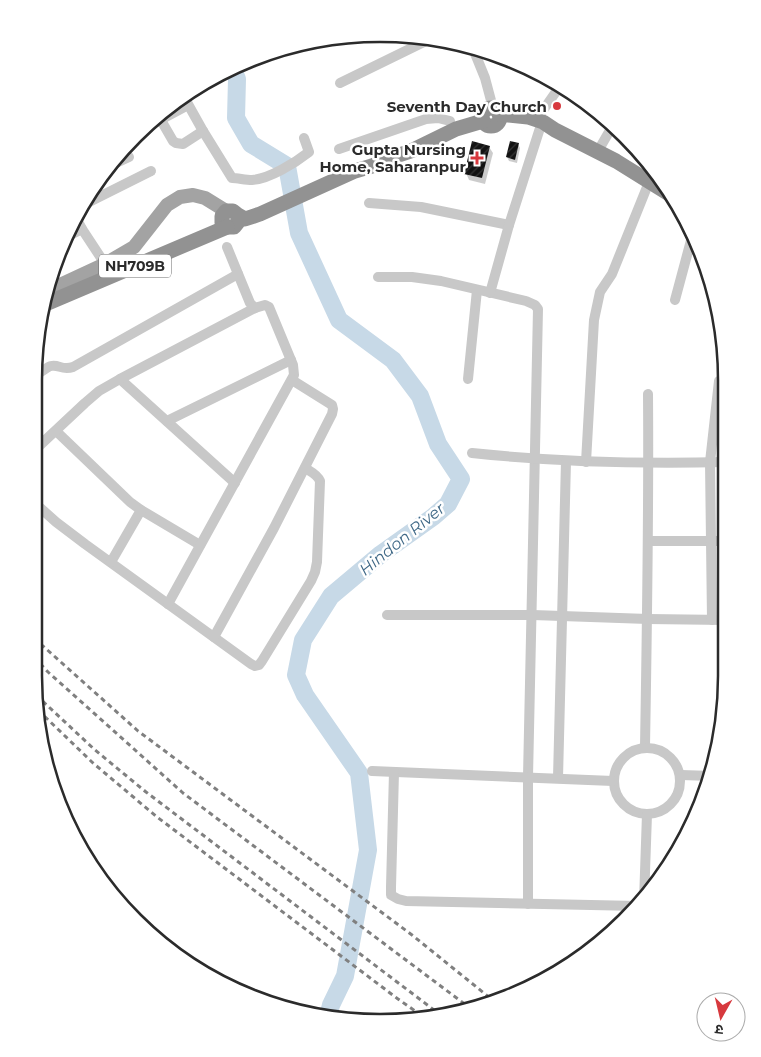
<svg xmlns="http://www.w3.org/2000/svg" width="761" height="1057" font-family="Montserrat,'Noto Sans Devanagari',sans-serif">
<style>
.shadow{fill:#0003}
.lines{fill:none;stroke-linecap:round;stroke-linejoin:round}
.river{stroke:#c7d9e7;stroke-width:18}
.building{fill:url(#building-hatch)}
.minor{stroke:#c8c8c8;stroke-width:10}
.major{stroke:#a3a3a3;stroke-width:14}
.highway{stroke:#929292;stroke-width:15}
.rail{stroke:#808080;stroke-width:3;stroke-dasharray:5 4;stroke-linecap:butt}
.poi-dot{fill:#d7393e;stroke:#fff;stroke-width:2}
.labels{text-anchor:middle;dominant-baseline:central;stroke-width:5;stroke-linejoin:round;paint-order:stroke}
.shield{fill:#fff;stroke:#6b6b6b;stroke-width:1}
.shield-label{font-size:14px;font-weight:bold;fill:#2b2b2b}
.poi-label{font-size:15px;font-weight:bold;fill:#2b2b2b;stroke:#fff;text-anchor:end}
.water-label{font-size:16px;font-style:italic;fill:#406987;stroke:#fff}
.rim{fill:none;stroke:#2b2b2b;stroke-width:2.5}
</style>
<defs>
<pattern id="building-hatch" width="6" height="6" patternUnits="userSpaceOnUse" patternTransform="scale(1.25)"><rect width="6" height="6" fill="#121212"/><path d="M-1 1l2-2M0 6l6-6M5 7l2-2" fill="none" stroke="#353535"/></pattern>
</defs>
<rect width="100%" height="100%" fill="#fff"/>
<g class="shadow">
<path d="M 518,144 L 520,148 L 517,163 L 509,161 L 507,157 Z"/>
<path d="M 489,147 L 493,153 L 485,184 L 469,180 L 466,173 Z"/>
</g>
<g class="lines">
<path class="river" d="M 233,69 L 237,79 L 236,118 L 251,144 L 287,166 L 299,233 L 339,320 L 393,360 L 420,396 L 438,444 L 461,479 L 448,504 L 433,517 L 381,554 L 331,596 L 303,640 L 296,675 L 305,695 L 359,773 L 368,850 L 345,976 L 331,1005 L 328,1017"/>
</g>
<g class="building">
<path d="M 472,141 L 490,146 L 482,178 L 464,174 Z"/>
<path d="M 510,141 L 519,143 L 515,160 L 506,157 Z"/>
</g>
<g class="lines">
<g class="minor">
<path d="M 472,46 L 485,78 L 493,108"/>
<path d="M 340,83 L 430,39"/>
<path d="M 184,97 L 203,131 L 232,178 C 238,178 245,180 252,180 C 269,179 295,163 309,152 L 304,138"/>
<path d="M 158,115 L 173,141 L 176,143 L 183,144 L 203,131"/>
<path d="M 537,119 L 560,86"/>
<path d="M 145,128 L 188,105"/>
<path d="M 339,149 L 426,119 L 438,118 L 450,121"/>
<path d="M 598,151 L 613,125"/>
<path d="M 116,163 L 129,157"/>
<path d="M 369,203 L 421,207 L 509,225"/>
<path d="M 81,206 L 151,171"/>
<path d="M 76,218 L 82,229 L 105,264"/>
<path d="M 70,235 L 82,229"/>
<path d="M 378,277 L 412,277 L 441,281 L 526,301 L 535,305 L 538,309 L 528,777 L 528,904"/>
<path d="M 490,293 L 509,225 L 540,128"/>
<path d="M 675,300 L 693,233"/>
<path d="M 39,373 C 43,371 47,367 51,366 C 59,364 62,371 73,367 L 238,274"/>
<path d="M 120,379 L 235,483"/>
<path d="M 468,379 L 477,290"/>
<path d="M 167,421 L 291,360"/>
<path d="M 56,431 L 130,502 L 141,510 L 200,545"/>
<path d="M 38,447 L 85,403 L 99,391 L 120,379 L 255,308"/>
<path d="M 472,453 C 556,462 640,464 725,462"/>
<path d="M 586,462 L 594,320 L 600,292 L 612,274 L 649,182 L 655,172"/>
<path d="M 37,505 L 56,522 L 85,544 L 251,664 L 255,666 L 259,665 L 262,661 L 311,581 L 315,572 L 317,562 L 320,481 C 317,474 311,472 305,468"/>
<path d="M 648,541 L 726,541"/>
<path d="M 111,562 L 141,510"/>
<path d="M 168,604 L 294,375 L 293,365 L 269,307 L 265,305 L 255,308 L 250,303 L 227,247"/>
<path d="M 387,615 L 533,615 L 648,619 L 726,620"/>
<path d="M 712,620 L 710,462 L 719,381"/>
<path d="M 214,637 L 274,528 L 332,414 L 333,409 L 332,405 L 292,380"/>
<path d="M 645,747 C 647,630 649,512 648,394"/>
<circle cx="647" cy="781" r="33"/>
<path d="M 372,771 L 613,781"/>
<path d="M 394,772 L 391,887 L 391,895 L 398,899 L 406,901 L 638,906"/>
<path d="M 681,775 L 712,776"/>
<path d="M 558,778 L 566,461"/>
<path d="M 644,901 L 647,814"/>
</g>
<path class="major" d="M 49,290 L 105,264 L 134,247 L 167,205 L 180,197 L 193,195 L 205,198 L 226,211"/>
<g class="highway">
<circle cx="491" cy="117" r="9"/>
<path d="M 499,114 L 528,117 L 543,122 L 555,130 L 616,161 L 669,194"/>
<path d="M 238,215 L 238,222 L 234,227 L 227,227 L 222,223 L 222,216 L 226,211 L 233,211 L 238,215 L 245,219 L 260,214 L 355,171 L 372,166 L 387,159 L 411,151 L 456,129 L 483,121"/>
<path d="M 43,305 L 227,227"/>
</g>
<g class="rail">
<path d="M 34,638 L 138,731 L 412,935 L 495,1002"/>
<path d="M 34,657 L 48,672 L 183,793 L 470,1008"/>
<path d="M 36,695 L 95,750 L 146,792 L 442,1016"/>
<path d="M 38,710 L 93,763 L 157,817 L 398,999 L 428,1020"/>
</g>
</g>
<g class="poi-dot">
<circle cx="557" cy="106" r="5"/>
<path d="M474.5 150.5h5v5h5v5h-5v5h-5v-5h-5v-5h5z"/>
</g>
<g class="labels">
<rect class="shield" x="99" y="254.5" width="72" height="23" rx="4"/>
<g class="shield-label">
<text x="135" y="266">NH709B</text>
</g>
<g class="poi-label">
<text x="547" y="106">Seventh Day Church</text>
<text x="466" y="149">Gupta Nursing<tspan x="466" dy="17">Home, Saharanpur</tspan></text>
</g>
<g class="water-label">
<text transform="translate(402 539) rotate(-39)">Hindon River</text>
</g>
</g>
<path d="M0 0H761V1057H0ZM380 42H380A338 338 0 0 1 718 380V676A338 338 0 0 1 380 1014H380A338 338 0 0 1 42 676V380A338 338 0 0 1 380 42Z" fill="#fff" fill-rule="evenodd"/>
<path class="rim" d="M380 42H380A338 338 0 0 1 718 380V676A338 338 0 0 1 380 1014H380A338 338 0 0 1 42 676V380A338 338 0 0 1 380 42Z"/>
<g transform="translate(721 1017) rotate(188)"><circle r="24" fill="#ffffff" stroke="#aaaaaa"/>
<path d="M0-4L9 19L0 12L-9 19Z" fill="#d7393e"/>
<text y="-8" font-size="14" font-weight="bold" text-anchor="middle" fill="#2b2b2b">उ</text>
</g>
</svg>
